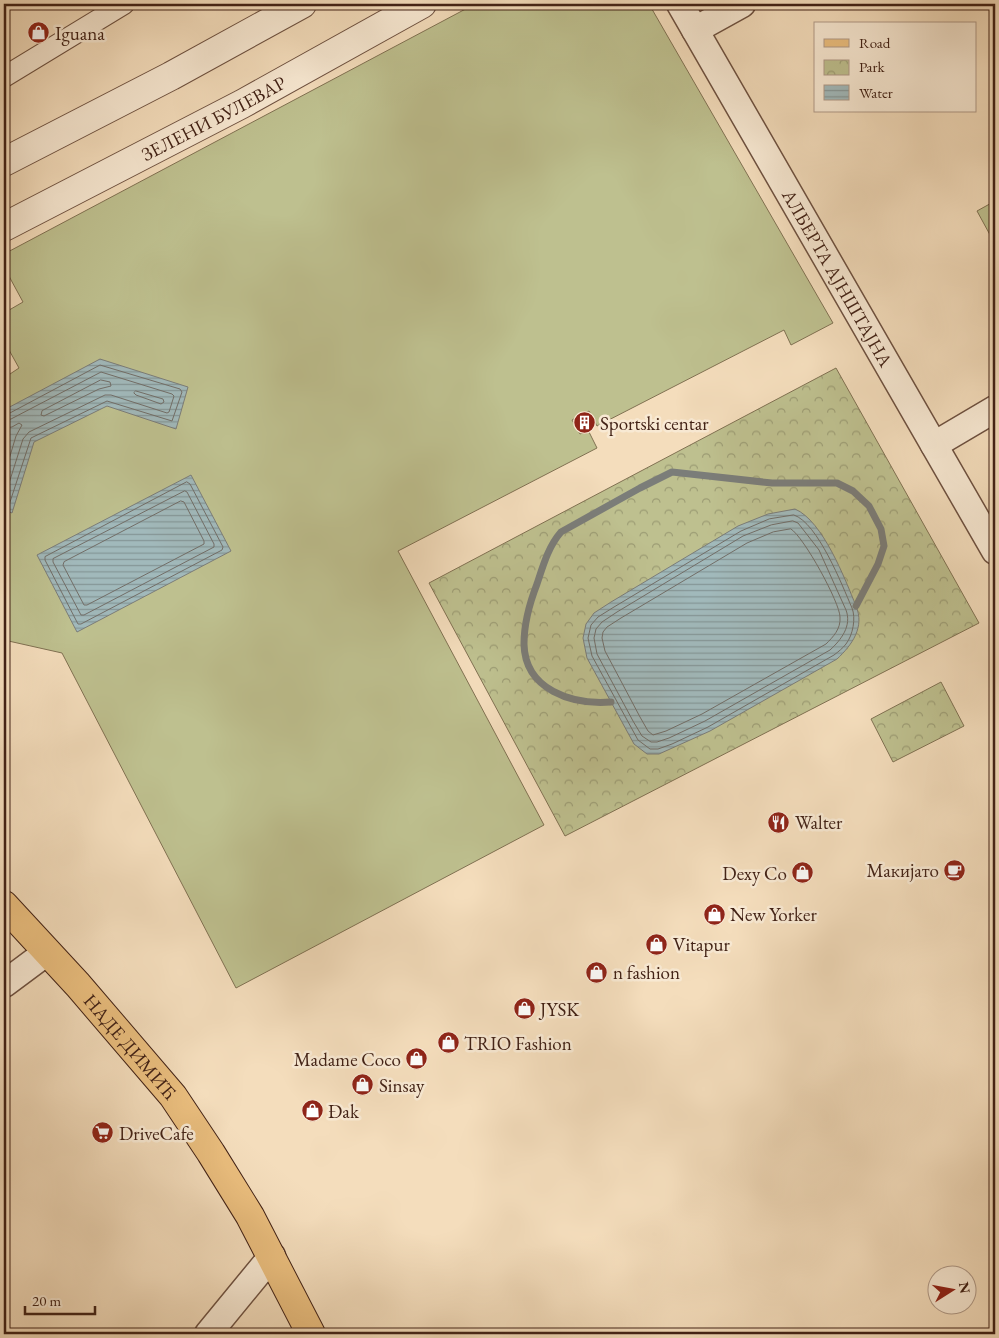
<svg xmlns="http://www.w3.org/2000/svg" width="999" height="1338" font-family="'EB Garamond',serif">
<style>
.grass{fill:#bec08f;stroke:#807152}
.park{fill:url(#park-crowns);stroke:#807152}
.water{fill:url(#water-rules);stroke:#7b7d79}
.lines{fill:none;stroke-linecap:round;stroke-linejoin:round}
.shore{stroke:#726e68;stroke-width:1}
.stream{stroke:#7b7d79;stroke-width:7}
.pedestrian-casing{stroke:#6e5140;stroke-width:22}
.minor-casing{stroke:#6e5140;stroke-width:29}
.tertiary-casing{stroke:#6e5140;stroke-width:30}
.primary-casing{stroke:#422216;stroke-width:30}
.pedestrian{stroke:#f8e9d3;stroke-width:20}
.minor{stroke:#f8e9d3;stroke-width:26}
.tertiary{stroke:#f8e9d3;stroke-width:28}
.primary{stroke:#eabe7e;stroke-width:28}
.labels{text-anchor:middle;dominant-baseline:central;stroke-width:5;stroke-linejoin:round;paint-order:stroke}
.poi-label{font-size:19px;fill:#422216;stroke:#f8e9d3;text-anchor:start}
.street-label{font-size:19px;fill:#422216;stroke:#f8e9d3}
</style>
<defs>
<pattern id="park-crowns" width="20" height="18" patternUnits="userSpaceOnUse" patternTransform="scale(1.25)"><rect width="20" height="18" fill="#bec08f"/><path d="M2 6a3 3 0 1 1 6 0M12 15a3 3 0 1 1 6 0" fill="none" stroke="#9c9c74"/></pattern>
<pattern id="water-rules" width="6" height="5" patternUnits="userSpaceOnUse" patternTransform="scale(1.25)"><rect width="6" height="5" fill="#a1b9bb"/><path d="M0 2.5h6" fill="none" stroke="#859697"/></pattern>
</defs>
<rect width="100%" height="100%" fill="#f4ddbc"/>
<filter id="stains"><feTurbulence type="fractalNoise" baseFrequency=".004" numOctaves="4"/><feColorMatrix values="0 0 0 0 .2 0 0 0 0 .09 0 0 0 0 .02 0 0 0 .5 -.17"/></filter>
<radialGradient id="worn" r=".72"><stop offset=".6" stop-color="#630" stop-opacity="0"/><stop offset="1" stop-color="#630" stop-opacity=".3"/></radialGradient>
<g class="grass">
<path d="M 475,4 L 649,4 L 833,323 L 791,345 L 784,330 L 597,426 L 589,411 L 572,420 L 580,434 L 588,430 L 597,448 L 398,551 L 544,825 L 236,988 L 62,653 L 4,640 L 4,378 L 19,368 L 4,341 L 4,313 L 23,302 L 4,267 L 4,254 Z"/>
<path d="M 995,201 L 995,244 L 977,211 Z"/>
</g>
<g class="park">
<path d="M 836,368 L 979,623 L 565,836 L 429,583 Z"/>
<path d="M 941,682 L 964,726 L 893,762 L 871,719 Z"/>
</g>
<g class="water">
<path d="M 100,359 L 188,387 L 176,429 L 107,406 L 34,442 L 12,513 L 4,510 L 4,410 Z"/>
<path d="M 191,475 L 231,551 L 77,632 L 37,555 Z"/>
<path d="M 795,509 C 823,521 845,579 856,606 C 865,627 852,645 837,659 L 710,731 L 659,754 L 647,754 L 634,744 L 587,658 L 583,638 L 586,624 L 594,613 L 611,602 L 738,526 L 768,514 Z"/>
</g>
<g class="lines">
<g class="shore">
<path d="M 101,380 L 110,382 L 111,386 L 99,389 L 44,416 L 41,415 L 42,411 Z"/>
<path d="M 136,391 L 163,399 L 164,402 L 161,404 L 136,395 L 134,393 Z"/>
<path d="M 4,414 L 8,414 L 100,365 L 180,389 L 182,392 L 172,421 L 107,401 L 31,438 L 9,505 L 4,506"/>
<path d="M 4,421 L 11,419 L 101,372 L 172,394 L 174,396 L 169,412 L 167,413 L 111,395 L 105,395 L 29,432 L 23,439 L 4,499"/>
<path d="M 4,428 L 12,427 L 19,423 L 22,425 L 16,436 L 4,476"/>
<path d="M 187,482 L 190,484 L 223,547 L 222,550 L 81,624 L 78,624 L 45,560 L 45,557 Z"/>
<path d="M 185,491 L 187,492 L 214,544 L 214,547 L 84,615 L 81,615 L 53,562 L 53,559 Z"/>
<path d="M 181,501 L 184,502 L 204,541 L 204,544 L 87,605 L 84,605 L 63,565 L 64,562 Z"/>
<path d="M 794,515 C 818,523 842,585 852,608 C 856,618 853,635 846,644 C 843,648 838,652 834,655 L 708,727 L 672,744 L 658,749 L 650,749 L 638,740 L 592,656 L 588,638 L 591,625 L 598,617 L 614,607 L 741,531 L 769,519 Z"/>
<path d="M 793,521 L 798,523 L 819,550 L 846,610 C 852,626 841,640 830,650 L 705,721 L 669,738 L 657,742 L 651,742 L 642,736 L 633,721 L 597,654 L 594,638 L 596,629 L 602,622 L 617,612 L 743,536 L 771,525 Z"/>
<path d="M 791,529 C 804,537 840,603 840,617 C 841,629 833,637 826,644 L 702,714 L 666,731 L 653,735 L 648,731 L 640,717 L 605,651 L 602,638 L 603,632 L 607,627 L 621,618 L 747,543 L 773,532 Z"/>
</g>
<path class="stream" d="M 611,702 C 572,705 525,690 524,644 C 524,625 530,602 537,584 C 543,566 548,547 561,532 L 640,488 L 672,472 L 772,483 L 837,483 L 853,491 L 869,506 L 881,529 L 884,546 L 878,564 L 856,606"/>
<defs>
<path id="pedestrian" d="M 4,77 L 124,4"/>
<g id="minor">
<path id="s1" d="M 680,4 L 995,551"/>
<path d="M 695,30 L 742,4"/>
<path d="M 934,445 L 995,409"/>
<path d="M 4,984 L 47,952"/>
<path d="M 208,1334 L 272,1256"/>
</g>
<g id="tertiary">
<path d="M 4,162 L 171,76 L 302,4"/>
<path id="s2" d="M 4,227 L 242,104 L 422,4"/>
</g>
<g id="primary">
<path id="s3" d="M 4,905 L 78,985 L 173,1096 L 211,1153 L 250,1216 L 311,1334"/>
</g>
</defs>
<use href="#pedestrian" class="pedestrian-casing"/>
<use href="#minor" class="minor-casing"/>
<use href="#tertiary" class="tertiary-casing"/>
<use href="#primary" class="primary-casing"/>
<use href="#pedestrian" class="pedestrian"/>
<use href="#minor" class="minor"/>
<use href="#tertiary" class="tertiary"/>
<use href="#primary" class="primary"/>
</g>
<defs>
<symbol id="shop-disc" viewBox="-11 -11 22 22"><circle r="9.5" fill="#8f2418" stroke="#f8e9d3"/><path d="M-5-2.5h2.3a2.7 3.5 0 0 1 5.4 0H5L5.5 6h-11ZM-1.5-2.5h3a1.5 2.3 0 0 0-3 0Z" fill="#fff"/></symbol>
<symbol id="building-disc" viewBox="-11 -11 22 22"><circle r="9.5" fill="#8f2418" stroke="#f8e9d3"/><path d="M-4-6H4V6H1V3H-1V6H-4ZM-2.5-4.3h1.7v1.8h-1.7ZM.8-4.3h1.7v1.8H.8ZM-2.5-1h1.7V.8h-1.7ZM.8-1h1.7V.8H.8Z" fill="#fff"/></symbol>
<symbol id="restaurant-disc" viewBox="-11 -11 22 22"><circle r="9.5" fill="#8f2418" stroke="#f8e9d3"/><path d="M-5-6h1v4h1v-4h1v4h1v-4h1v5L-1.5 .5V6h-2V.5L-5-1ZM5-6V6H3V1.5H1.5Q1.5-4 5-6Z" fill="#fff"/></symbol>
<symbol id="cafe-disc" viewBox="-11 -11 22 22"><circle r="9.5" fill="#8f2418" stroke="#f8e9d3"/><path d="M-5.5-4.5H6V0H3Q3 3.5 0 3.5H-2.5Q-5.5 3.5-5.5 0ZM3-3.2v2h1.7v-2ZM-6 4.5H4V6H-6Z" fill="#fff"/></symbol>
<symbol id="supermarket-disc" viewBox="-11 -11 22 22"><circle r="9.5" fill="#8f2418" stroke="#f8e9d3"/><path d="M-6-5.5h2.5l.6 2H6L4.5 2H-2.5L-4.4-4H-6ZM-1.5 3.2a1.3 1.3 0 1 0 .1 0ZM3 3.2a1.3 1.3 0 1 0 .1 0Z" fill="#fff"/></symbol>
</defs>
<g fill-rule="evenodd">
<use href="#shop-disc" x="26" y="20" width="25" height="25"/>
<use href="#building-disc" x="572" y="410" width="25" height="25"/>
<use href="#restaurant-disc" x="766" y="810" width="25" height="25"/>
<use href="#cafe-disc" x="942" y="858" width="25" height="25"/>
<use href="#shop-disc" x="790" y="860" width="25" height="25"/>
<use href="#shop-disc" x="702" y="902" width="25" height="25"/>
<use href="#shop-disc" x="644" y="932" width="25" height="25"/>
<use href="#shop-disc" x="584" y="960" width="25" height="25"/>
<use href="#shop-disc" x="512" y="996" width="25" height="25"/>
<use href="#shop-disc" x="436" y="1030" width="25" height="25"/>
<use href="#shop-disc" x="404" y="1046" width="25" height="25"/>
<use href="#shop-disc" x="350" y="1072" width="25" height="25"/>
<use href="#shop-disc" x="300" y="1098" width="25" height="25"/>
<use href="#supermarket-disc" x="90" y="1120" width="25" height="25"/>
</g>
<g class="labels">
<g class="poi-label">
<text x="55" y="33">Iguana</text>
<text x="600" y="423">Sportski centar</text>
<text x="795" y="822">Walter</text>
<text x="939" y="870" text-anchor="end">Макијато</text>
<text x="787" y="873" text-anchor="end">Dexy Co</text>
<text x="730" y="914">New Yorker</text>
<text x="673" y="944">Vitapur</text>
<text x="613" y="972">n fashion</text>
<text x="540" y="1009">JYSK</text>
<text x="464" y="1043">TRIO Fashion</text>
<text x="401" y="1059" text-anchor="end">Madame Coco</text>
<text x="379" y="1085">Sinsay</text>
<text x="328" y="1111">Đak</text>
<text x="119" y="1133">DriveCafe</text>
</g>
<g class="street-label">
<text stroke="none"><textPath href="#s2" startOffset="236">ЗЕЛЕНИ БУЛЕВАР</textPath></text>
<text stroke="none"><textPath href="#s1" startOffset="316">АЛБЕРТА АЈНШТАЈНА</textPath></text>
<text stroke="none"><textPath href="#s3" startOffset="190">НАДЕ ДИМИЋ</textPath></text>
</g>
</g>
<rect width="999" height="1338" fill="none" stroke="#f4ddbc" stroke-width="20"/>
<rect x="5" y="5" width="989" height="1328" fill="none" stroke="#422216" stroke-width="2.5"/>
<rect x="10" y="10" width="979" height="1318" fill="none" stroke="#422216"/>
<rect x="814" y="22" width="162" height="90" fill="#f8e9d3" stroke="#af9987"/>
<rect x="824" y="39" width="25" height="8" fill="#eabe7e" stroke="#af9987"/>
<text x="859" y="48" font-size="15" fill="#422216">Road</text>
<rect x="824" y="60" width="25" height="15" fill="url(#park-crowns)" stroke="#af9987"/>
<text x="859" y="72" font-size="15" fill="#422216">Park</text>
<rect x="824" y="85" width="25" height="15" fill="url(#water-rules)" stroke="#af9987"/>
<text x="859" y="98" font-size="15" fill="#422216">Water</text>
<g transform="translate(952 1290) rotate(79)"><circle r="24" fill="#f8e9d3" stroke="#af9987"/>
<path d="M0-4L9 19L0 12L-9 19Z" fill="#8f2418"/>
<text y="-8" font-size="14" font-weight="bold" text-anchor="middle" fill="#422216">N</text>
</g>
<path d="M25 1306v8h70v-8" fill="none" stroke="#422216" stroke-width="2.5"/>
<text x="32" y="1306" font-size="15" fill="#422216" stroke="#f8e9d3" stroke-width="4" paint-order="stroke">20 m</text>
<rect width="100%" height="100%" filter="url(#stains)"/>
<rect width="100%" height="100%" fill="url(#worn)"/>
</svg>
